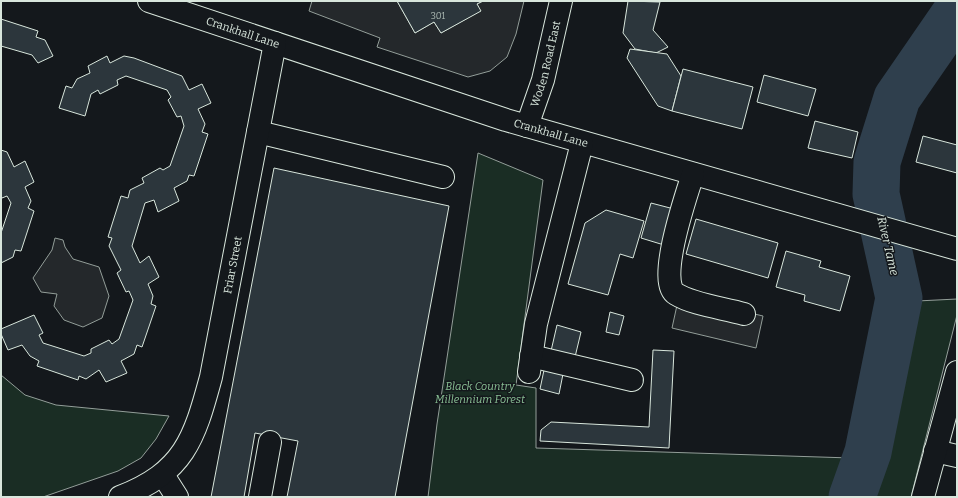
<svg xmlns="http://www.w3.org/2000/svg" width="958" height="498" font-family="Bitter,serif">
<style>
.green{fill:#1a2d24;stroke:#939e99}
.parking{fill:#24282b;stroke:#939e99}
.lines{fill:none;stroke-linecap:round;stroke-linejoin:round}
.river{stroke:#2f3f4d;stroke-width:47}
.building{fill:#2c363c;stroke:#d8e6dc}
.minor-casing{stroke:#d8e6dc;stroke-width:24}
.minor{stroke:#14181c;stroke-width:22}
.labels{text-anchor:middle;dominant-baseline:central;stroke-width:3;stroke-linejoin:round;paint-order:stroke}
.number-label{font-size:9px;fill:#adbab4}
.street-label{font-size:11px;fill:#d8e6dc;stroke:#14181c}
.park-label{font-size:11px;font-style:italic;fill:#8ac095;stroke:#14181c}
.water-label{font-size:12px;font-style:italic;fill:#d8e6dc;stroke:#14181c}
</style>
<rect width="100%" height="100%" fill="#14181c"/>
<g class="green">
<path d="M 478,153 L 543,180 L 516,385 L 536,388 L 536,448 L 851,458 L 839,497 L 428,497 L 437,424 Z"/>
<path d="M 957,299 L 957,315 L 911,497 L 870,497 L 889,429 L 917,301 Z"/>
<path d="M 1,375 L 25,395 L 56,405 L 169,416 L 156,439 L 141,458 L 118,471 L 43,497 L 1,497 Z"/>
</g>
<g class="parking">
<path d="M 312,1 L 397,1 L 415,33 L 434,22 L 441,33 L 480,11 L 477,4 L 483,1 L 524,1 L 516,34 L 507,57 L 490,71 L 468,77 L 377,47 L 380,38 L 309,11 Z"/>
<path d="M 55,238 L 63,240 L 65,247 L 73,259 L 99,267 L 109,296 L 102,318 L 83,327 L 64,320 L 54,306 L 57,294 L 41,292 L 33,278 L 52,250 Z"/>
<path d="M 679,296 L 763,316 L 756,348 L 672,328 Z"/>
</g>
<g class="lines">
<path class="river" d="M 852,497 L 868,452 L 899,298 L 876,194 L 877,162 L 897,98 L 957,11"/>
</g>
<g class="building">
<path d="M 397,1 L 483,1 L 477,4 L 481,11 L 441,33 L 434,22 L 415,33 Z"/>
<path d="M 628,1 L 660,2 L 653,30 L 668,47 L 656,53 L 635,49 L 623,33 Z"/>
<path d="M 1,19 L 38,31 L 36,37 L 45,40 L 53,56 L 38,63 L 32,55 L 1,46 Z"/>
<path d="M 630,49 L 667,54 L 681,76 L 672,111 L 658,106 L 627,58 Z"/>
<path d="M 107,56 L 110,63 L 124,56 L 134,58 L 182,76 L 189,90 L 202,84 L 211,103 L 198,109 L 205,124 L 202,132 L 208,134 L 194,176 L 189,175 L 187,181 L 174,188 L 179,201 L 158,212 L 154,200 L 145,203 L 132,246 L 140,263 L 149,256 L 159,277 L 148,284 L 153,296 L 151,304 L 156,306 L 142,347 L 137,345 L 134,354 L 121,361 L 127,373 L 106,382 L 99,370 L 86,379 L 79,376 L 78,380 L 37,366 L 39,361 L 30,356 L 22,345 L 8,350 L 1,334 L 1,329 L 34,315 L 43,333 L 39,335 L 43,343 L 84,356 L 91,353 L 91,349 L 109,340 L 112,344 L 119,339 L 133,300 L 129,291 L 126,292 L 117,273 L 121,270 L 109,246 L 112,238 L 108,237 L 121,196 L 128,198 L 130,190 L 144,183 L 142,178 L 160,168 L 163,170 L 170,166 L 184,126 L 181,116 L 177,117 L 168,100 L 171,97 L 167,90 L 126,76 L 117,80 L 118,85 L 100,94 L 98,90 L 91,94 L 85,116 L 59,108 L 66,86 L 72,88 L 77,79 L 90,73 L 88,66 Z"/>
<path d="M 683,69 L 753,87 L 742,129 L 672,111 Z"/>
<path d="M 764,75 L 816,89 L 808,116 L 757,102 Z"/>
<path d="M 815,121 L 858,132 L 852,158 L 808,148 Z"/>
<path d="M 923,136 L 957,145 L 957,173 L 916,162 Z"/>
<path d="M 1,150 L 7,152 L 14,167 L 25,161 L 34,182 L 25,187 L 31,201 L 28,208 L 34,211 L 21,251 L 15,250 L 13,257 L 1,263 L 1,233 L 11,203 L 7,196 L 2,198 L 1,196 Z"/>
<path d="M 274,168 L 449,206 L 395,497 L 287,497 L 298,441 L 255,433 L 244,497 L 211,497 Z"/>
<path d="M 651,203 L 674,209 L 664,245 L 641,238 Z"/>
<path d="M 606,210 L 644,221 L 633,258 L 620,254 L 608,295 L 568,284 L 585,223 Z"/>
<path d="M 696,219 L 778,243 L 768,278 L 686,254 Z"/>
<path d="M 786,251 L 821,261 L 819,267 L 850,276 L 840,311 L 804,301 L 805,295 L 776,287 Z"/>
<path d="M 610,312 L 624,316 L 619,335 L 606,332 Z"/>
<path d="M 557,325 L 581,332 L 575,357 L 551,351 Z"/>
<path d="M 653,350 L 674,351 L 669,448 L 540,441 L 541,430 L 551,422 L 649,427 Z"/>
<path d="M 544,370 L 563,374 L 559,394 L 540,389 Z"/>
</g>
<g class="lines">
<defs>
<g id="minor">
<path id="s1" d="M 149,1 L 506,120 L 957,249"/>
<path id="s2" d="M 527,126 L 543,80 L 561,1"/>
<path d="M 258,132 L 443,177"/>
<path d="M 693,174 C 687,193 656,282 676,294 C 694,305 724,308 744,314"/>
<path d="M 531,356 L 632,380"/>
<path d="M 529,372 L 536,324 L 582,143"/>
<path d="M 935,451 L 957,456"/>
<path d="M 163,475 L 177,497"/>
<path id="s3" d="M 120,497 C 184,472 194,440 211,377 L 275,43"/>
<path d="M 260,497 L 270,442"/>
<path d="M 923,497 L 957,372"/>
</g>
</defs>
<use href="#minor" class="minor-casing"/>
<use href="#minor" class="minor"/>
</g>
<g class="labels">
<g class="number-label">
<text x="438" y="16">301</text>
</g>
<g class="street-label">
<text stroke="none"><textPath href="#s1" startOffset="99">Crankhall Lane</textPath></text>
<text stroke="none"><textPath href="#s2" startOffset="65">Woden Road East</textPath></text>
<text stroke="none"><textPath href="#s1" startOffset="423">Crankhall Lane</textPath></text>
<text stroke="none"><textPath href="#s3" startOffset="273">Friar Street</textPath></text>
</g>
<g class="park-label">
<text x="480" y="386">Black Country<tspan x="480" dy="13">Millennium Forest</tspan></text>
</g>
<g class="water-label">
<text transform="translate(888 246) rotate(77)">River Tame</text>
</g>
</g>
<rect width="958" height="498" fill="none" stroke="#d8e6dc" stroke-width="4"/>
</svg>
